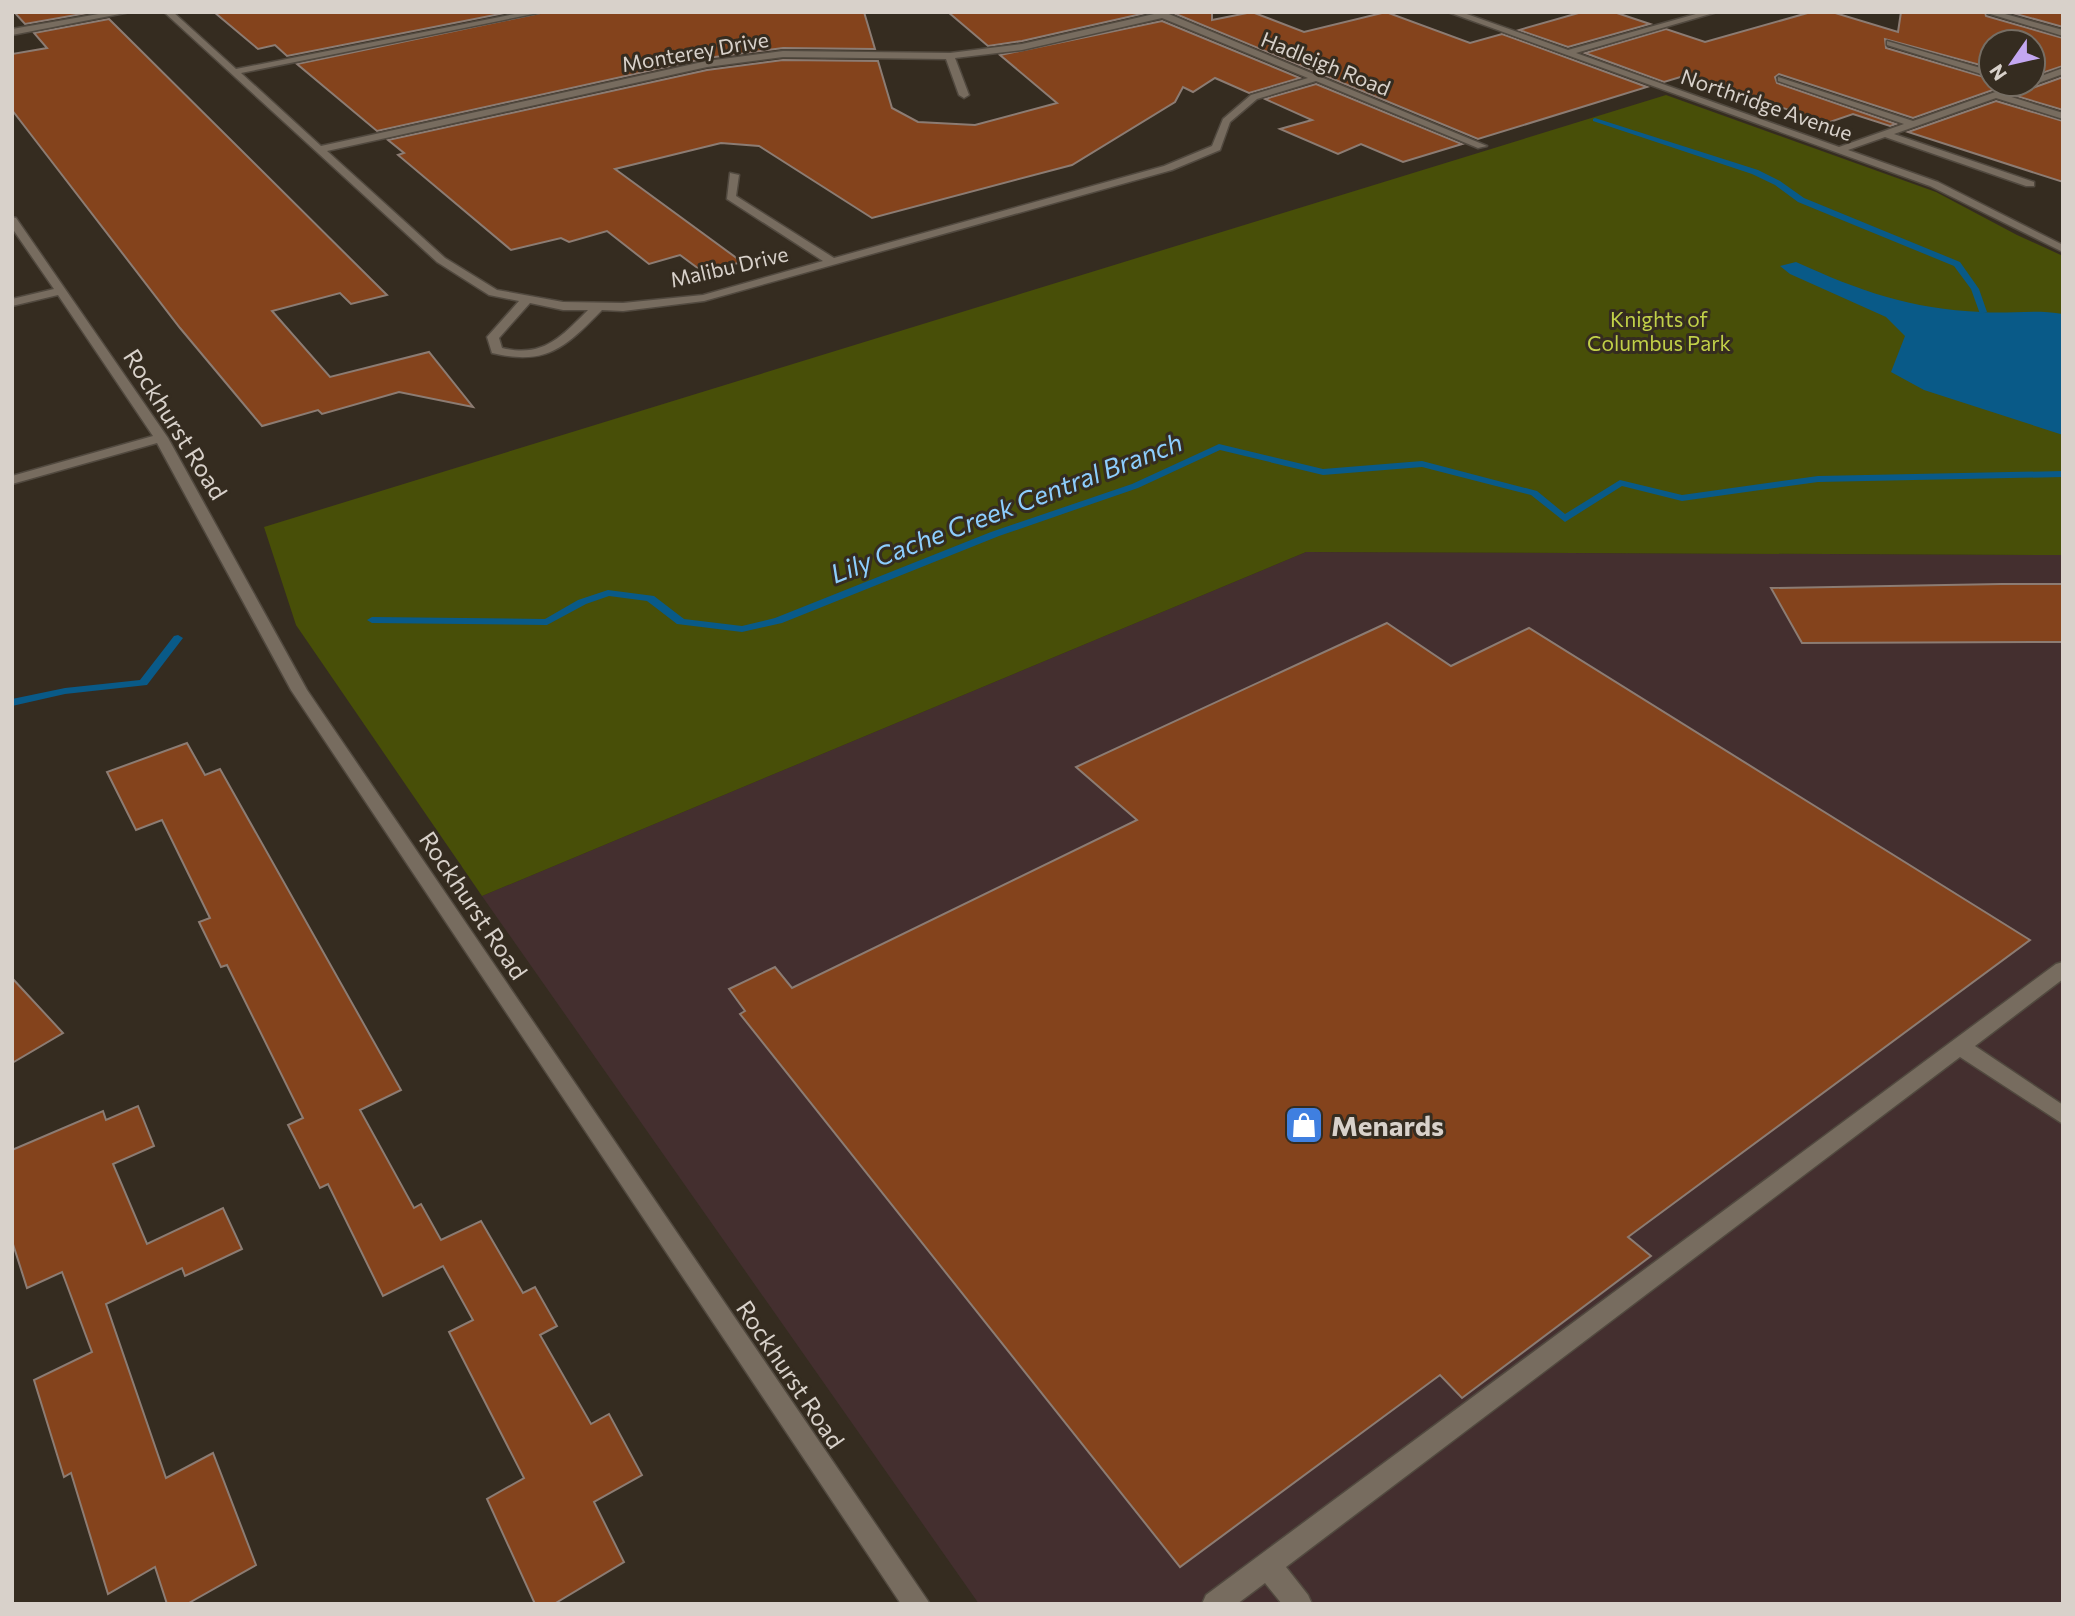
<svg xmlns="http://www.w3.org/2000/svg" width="2075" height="1616" font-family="Commissioner,sans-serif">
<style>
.commercial{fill:#442f2f}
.green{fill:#484f08}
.water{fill:#095a88}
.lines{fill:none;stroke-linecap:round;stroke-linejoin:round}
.stream{fill:#095a88;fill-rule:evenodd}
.building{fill:#84431c;stroke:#8c7c73;stroke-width:2}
.minor-casing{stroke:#51493f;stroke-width:3}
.minor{fill:#776c5f;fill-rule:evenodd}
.labels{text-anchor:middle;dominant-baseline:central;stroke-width:6;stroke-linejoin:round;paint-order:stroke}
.far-street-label{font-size:21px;fill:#d8d1ca;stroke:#352c20}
.far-park-label{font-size:21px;fill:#c1d048;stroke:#352c20}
.street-label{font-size:24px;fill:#d8d1ca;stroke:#352c20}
.water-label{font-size:26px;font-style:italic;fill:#8dcefe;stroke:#352c20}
.near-poi-label{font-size:28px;font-weight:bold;fill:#d8d1ca;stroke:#352c20;text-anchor:start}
</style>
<rect width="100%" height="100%" fill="#352c20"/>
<path class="commercial" d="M 1306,552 L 2063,555 L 2063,1604 L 979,1604 L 482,896 Z"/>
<path class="green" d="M 1666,95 L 1936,192 L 2017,235 L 2063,256 L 2063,555 L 1306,552 L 482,896 L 296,625 L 264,527 Z"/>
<path class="water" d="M 1796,262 C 1860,291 1910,309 1982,312 C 2009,314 2036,309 2063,314 L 2063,435 L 1924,390 L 1891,372 L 1905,336 L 1886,317 L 1790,274 L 1780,266 Z"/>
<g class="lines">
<g class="stream">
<path d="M 1595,118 L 1758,170 L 1780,181 L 1804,198 L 1960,262 L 1979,289 L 1987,312 L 1980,314 L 1971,289 L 1954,266 L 1798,202 L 1775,185 L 1752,174 L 1593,121 L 1593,119 Z"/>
<path d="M 1219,444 L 1323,469 L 1422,461 L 1537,491 L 1565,514 L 1620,480 L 1682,495 L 1818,476 L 2063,471 L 2063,477 L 1818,482 L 1682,501 L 1622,486 L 1565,522 L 1531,495 L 1422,467 L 1323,475 L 1220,450 L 1138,488 L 999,536 L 782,623 L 742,632 L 677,624 L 647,601 L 609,596 L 586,604 L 547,625 L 372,623 L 367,620 L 372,617 L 545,619 L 578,600 L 608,590 L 654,596 L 684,619 L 742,626 L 775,618 L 991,532 L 1132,484 Z"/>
<path d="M 178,635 L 183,638 L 147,685 L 65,694 L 12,706 L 12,699 L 65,688 L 140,680 L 174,636 Z"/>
</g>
</g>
<g class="building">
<path d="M 14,12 L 93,12 L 25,24 Z"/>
<path d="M 214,12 L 510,12 L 287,56 L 275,45 L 258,49 Z"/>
<path d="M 545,12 L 864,12 L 875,49 L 783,48 L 707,58 L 377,131 L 297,64 Z"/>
<path d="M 948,12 L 1150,12 L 1022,41 L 988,46 Z"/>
<path d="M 1171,12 L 1212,12 L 1212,20 L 1252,12 L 1304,32 L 1386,12 L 1470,43 L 1502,34 L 1647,87 L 1478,139 Z"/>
<path d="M 1582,12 L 1614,12 L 1650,24 L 1568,47 L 1519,30 Z"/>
<path d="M 1811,12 L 1832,12 L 1898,32 L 1901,12 L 1985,12 L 1986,16 L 2063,38 L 2063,66 L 2033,76 L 2033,42 L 1991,42 L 1991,68 L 1885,39 L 1886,48 L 1991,79 L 1991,84 L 2010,84 L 1913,118 L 1779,74 L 1775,77 L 1777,83 L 1896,124 L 1890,126 L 1853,114 L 1827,123 L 1687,75 L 1664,82 L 1585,53 L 1666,29 L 1705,42 Z"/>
<path d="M 2009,12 L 2063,12 L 2063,27 Z"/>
<path d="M 109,19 L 387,295 L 351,304 L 340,293 L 272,311 L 330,377 L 429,352 L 473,407 L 399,392 L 322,414 L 318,410 L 262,426 L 180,328 L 12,110 L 12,54 L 47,48 L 34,33 Z"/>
<path d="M 1162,21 L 1300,78 L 1249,93 L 1215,78 L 1193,92 L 1183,87 L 1175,102 L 1072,165 L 872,218 L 759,146 L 721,143 L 615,169 L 742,262 L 703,272 L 680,255 L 649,264 L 607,231 L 569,242 L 561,238 L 511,250 L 398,155 L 404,153 L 388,140 L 707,70 L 783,60 L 878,61 L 892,108 L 918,122 L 975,125 L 1057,103 L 1000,55 Z"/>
<path d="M 2063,77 L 2063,110 L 2013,95 Z"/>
<path d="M 1316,84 L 1462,144 L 1403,162 L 1361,144 L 1338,154 L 1280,129 L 1312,120 L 1265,99 Z"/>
<path d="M 1996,101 L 2063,121 L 2063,182 L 1908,132 Z"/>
<path d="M 2001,584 L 2063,584 L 2063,642 L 1802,643 L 1771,588 Z"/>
<path d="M 1387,623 L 1451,666 L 1529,628 L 2030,940 L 1628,1237 L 1651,1256 L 1462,1398 L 1440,1375 L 1180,1567 L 740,1014 L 745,1011 L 729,989 L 775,967 L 792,988 L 1137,820 L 1076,767 Z"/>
<path d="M 187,743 L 205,775 L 220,769 L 401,1090 L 360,1110 L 414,1208 L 421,1204 L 441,1240 L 481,1221 L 523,1293 L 535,1287 L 557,1326 L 540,1335 L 591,1424 L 609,1414 L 642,1475 L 594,1502 L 624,1562 L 554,1604 L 535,1604 L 487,1499 L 524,1478 L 449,1332 L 473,1320 L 443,1266 L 383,1296 L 328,1184 L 320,1188 L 288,1125 L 303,1118 L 227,965 L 221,967 L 199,922 L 210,918 L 162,820 L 136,830 L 107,772 Z"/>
<path d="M 12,978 L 63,1033 L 12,1063 Z"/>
<path d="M 138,1106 L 154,1146 L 113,1164 L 147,1244 L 223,1208 L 242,1249 L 185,1276 L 182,1268 L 106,1304 L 166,1478 L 213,1453 L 256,1565 L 187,1604 L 167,1604 L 155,1567 L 108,1594 L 71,1473 L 64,1477 L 34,1380 L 92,1352 L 62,1272 L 27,1288 L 12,1241 L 12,1150 L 103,1111 L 106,1120 Z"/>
</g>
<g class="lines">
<defs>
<g id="minor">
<path d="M 110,12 L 130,12 L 12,35 L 12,29 Z"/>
<path d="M 164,12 L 173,12 L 236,69 L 525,12 L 543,12 L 241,73 L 321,146 L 707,61 L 783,51 L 950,53 L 1022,44 L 1154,14 L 1152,12 L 1164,12 L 1487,146 L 1478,148 L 1316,81 L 1257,99 L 1230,122 L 1220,150 L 1172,170 L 704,301 L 623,311 L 602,310 C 565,348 546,366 492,353 L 487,337 L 519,301 L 489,295 L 437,262 ZM 1162,18 L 1308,78 L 1251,95 L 1223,119 L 1212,146 L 1164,166 L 834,258 L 736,196 L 739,175 L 730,173 L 727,199 L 823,261 L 703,295 L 623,303 L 563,302 L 497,290 L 445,258 L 327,151 L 707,67 L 783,57 L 946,59 L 959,95 L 964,98 L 969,95 L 955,58 L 1022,50 ZM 530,303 L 563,310 L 588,310 C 561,337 543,358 502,348 L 499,338 Z"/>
<path d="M 1448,12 L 1461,12 L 1568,50 L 1703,12 L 1717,12 L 1576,53 L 1839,147 L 1904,124 L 1778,81 L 1778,77 L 1913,121 L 2018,84 L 2033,84 L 2033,79 L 2063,68 L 2063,74 L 2005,95 L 2063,113 L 2063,119 L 1996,98 L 1894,134 L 2034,182 L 2034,186 L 2026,186 L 1885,137 L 1848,150 L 1938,182 L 2063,245 L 2063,252 L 1930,186 Z"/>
<path d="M 1998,12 L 2063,30 L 2063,36 L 1987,13 Z"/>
<path d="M 1887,41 L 1991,71 L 1991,77 L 1887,45 Z"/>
<path d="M 12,217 L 16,218 L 168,438 L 307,690 L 930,1604 L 901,1604 L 291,690 L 157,443 L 12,484 L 12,476 L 153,436 L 58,295 L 12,306 L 12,299 L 54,289 L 12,228 Z"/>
<path d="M 2063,962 L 2063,979 L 1975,1046 L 2063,1105 L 2063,1124 L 1960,1057 L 1286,1567 L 1308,1595 L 1312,1604 L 1282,1604 L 1265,1583 L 1237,1604 L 1202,1604 L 1206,1595 L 2056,964 Z"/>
</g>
</defs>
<use href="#minor" class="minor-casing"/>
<use href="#minor" class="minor"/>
</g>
<defs>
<symbol id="shop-square" viewBox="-11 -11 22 22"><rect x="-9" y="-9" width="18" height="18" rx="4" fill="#3f7fe0" stroke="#352c20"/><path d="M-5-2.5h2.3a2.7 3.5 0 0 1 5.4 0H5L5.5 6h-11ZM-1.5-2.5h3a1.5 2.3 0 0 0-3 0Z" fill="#fff"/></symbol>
</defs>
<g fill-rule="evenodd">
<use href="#shop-square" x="1282" y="1103" width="44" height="44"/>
</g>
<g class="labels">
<g class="far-street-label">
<text transform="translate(695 51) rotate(-10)">Monterey Drive</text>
<text transform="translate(1326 63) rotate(22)">Hadleigh Road</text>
<text transform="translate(1767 104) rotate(19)">Northridge Avenue</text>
<text transform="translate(729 266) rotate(-13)">Malibu Drive</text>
</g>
<g class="far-park-label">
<text x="1659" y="318">Knights of<tspan x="1659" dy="24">Columbus Park</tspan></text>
</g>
<g class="street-label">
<text transform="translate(176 424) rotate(58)">Rockhurst Road</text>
<text transform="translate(474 905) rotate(56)">Rockhurst Road</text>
<text transform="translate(791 1374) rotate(56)">Rockhurst Road</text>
</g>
<g class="water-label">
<text transform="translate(1006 507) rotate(-21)">Lily Cache Creek Central Branch</text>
</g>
<g class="near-poi-label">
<text x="1331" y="1125">Menards</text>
</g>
</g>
<rect width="2075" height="1616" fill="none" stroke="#d8d1ca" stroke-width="28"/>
<g transform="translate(2012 63) rotate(236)"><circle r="33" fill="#352c20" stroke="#766e64" stroke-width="2"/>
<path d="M0-5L12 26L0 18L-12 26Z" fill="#c4a7f1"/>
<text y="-10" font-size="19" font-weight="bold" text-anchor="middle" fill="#d8d1ca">N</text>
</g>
</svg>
